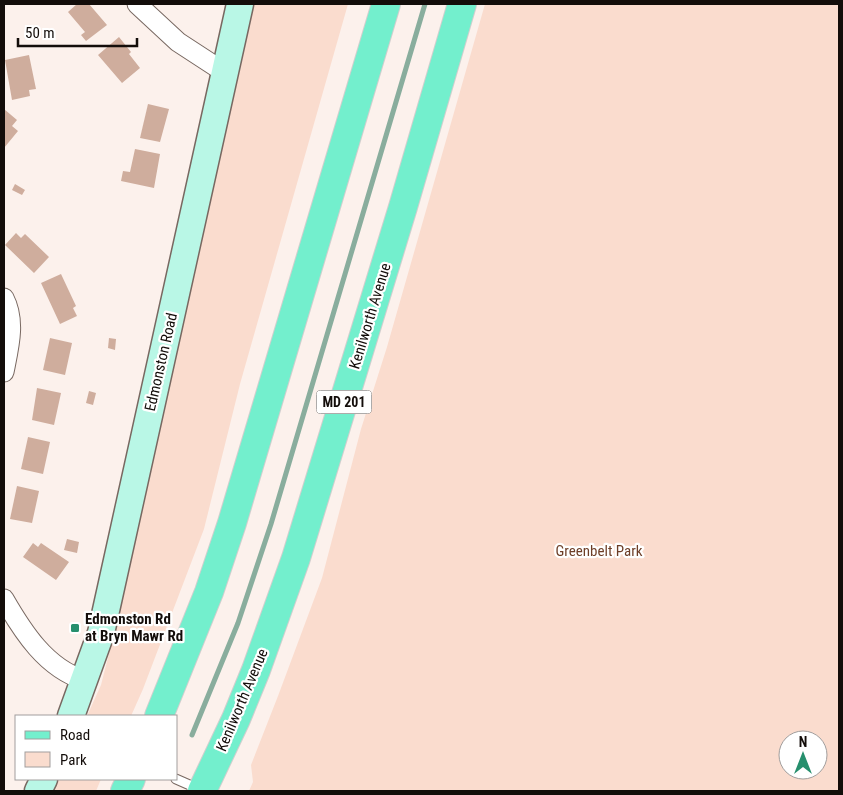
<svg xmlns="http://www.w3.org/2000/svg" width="843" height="795" font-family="'Roboto Condensed',sans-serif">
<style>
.green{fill:#fadcce;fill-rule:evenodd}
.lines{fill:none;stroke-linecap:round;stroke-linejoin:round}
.stream{stroke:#89ad9d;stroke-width:5}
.building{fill:#cfad9d}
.lane-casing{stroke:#786861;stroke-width:11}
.street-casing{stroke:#786861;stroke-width:21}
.secondary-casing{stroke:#786861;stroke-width:29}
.primary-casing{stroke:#d0cfce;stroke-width:30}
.lane{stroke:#fff;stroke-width:9}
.street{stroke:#fff;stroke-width:19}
.secondary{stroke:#b9f7e6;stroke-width:26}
.primary{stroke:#73efcd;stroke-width:28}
.poi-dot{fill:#268f6d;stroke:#fff;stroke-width:2}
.labels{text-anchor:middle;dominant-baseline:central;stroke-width:4.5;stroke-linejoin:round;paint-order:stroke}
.shield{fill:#fff;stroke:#5a5654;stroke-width:1}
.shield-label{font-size:14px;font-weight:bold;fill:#130d0a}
.street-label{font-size:15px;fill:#130d0a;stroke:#fff}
.park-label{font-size:15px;fill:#6d3e27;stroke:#fff}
.poi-label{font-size:15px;font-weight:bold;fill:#130d0a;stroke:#fff;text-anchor:start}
</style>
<rect width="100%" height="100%" fill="#fcf1ec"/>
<g class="green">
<path d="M 253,4 L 348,4 L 240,384 L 204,529 L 143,689 L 131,716 L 87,716 L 101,685 L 114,634 L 191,278 L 242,62 Z"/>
<path d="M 485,4 L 839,4 L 839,791 L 249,791 L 253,782 L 251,765 L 278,696 L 322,578 L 361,429 L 387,347 ZM 788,740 L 818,740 L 818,770 L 788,770 Z"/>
<path d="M 59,779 L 101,779 L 96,791 L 53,791 Z"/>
</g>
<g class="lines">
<path class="stream" d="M 192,735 L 238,623 L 271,524 L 425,4"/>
</g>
<g class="building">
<path d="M 77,4 L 89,4 L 107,25 L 86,41 L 81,35 L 85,32 L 68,12 Z"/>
<path d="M 119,37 L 131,52 L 129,54 L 140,68 L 122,83 L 98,55 Z"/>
<path d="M 29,55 L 36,89 L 29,90 L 30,96 L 12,100 L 5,60 Z"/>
<path d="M 148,104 L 169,109 L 160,142 L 140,138 Z"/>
<path d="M 4,109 L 17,120 L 12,126 L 18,131 L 4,148 Z"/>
<path d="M 135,149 L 160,154 L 154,188 L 121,181 L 123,171 L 130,172 Z"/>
<path d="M 15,184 L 25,190 L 22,195 L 12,190 Z"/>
<path d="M 16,233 L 21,238 L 25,234 L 49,257 L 34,273 L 5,245 Z"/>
<path d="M 61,274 L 76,306 L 73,308 L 77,316 L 60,324 L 41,283 Z"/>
<path d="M 50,338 L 72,343 L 65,375 L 43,370 Z"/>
<path d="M 109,338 L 116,339 L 115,350 L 108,348 Z"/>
<path d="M 37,388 L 61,393 L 54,425 L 32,420 Z"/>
<path d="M 89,391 L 96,393 L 93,405 L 86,403 Z"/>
<path d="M 28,437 L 50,442 L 43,474 L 21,469 Z"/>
<path d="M 17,486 L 39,491 L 32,523 L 10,519 Z"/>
<path d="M 67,539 L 79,542 L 77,553 L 64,550 Z"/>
<path d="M 33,543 L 38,547 L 41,543 L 69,562 L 56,580 L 23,557 Z"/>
</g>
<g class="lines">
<defs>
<path id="lane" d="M 176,779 L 201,790"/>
<g id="street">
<path d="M 137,4 L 178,42 L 224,72"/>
<path d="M 4,298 C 16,321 9,347 4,372"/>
<path d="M 4,599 C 23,632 46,668 84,680"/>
</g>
<g id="secondary">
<path d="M 71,716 L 101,633 L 240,4"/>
<path d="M 38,791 L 44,779"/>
</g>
<g id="primary">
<path d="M 159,716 L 209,592 L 232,523 L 386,4"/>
<path d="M 125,791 L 131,779"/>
<path d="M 202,791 L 236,719 L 256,670 L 296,558 L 403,207 L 462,4"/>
</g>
</defs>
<use href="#lane" class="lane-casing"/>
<use href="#street" class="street-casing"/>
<use href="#secondary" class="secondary-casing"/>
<use href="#primary" class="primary-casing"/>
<use href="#lane" class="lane"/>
<use href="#street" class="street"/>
<use href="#secondary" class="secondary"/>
<use href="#primary" class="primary"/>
</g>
<rect class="poi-dot" x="70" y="623" width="10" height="10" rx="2.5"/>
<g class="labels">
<rect class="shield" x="316.5" y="390.5" width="55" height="23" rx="4"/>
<g class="shield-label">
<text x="344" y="402">MD 201</text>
</g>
<g class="street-label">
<text transform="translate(370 316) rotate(-73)">Kenilworth Avenue</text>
<text transform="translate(161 362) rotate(-77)">Edmonston Road</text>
<text transform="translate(242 700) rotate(-67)">Kenilworth Avenue</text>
</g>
<g class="park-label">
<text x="599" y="551">Greenbelt Park</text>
</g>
<g class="poi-label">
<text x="85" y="619">Edmonston Rd<tspan x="85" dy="17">at Bryn Mawr Rd</tspan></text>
</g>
</g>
<rect width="843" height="795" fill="none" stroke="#130d0a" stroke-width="10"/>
<rect x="15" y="715" width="162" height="65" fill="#ffffff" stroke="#a19e9d"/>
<rect x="25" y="731" width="25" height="8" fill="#73efcd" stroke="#a19e9d"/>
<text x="60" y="740" font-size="15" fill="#130d0a">Road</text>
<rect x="25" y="752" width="25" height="15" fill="#fadcce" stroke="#a19e9d"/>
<text x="60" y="765" font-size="15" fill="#130d0a">Park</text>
<g transform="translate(803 755)"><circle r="24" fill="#ffffff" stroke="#a19e9d"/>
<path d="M0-4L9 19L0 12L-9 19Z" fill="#268f6d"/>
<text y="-8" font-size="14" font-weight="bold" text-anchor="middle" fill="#130d0a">N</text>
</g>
<path d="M18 38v8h119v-8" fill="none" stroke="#130d0a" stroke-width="2.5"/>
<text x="25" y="38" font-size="15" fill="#130d0a" stroke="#ffffff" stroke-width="4" paint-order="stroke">50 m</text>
</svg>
